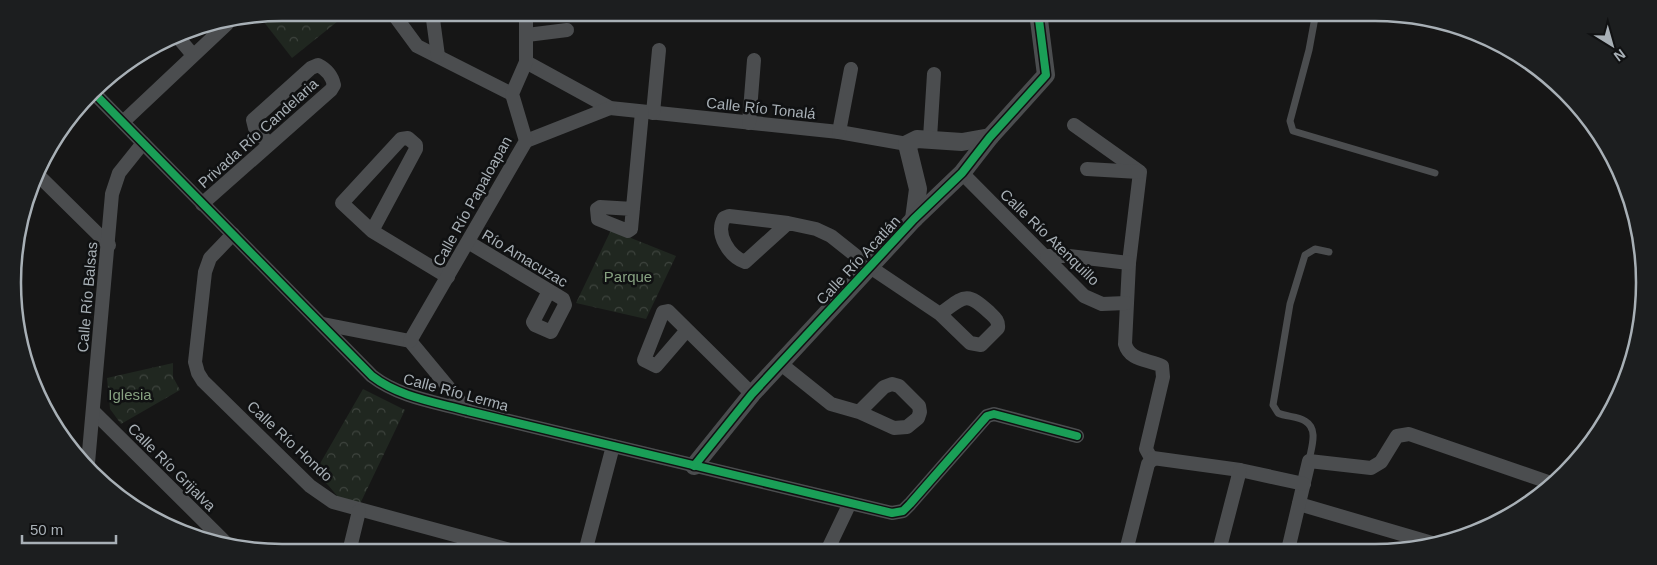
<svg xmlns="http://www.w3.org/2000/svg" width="1657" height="565" font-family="Helvetica,sans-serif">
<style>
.forest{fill:url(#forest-crowns)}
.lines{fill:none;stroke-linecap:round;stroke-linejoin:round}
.service{stroke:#4b4d4f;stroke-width:7}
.minor{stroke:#4b4d4f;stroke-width:14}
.tertiary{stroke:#4b4d4f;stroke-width:18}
.cycleway-casing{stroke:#101112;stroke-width:11}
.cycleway{stroke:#1a9f57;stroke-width:8}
.labels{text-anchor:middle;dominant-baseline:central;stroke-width:5;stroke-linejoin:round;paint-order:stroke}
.street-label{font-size:15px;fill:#a8b0b6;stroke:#101112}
.park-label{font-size:15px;fill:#86a080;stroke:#101112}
.rim{fill:none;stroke:#a8b0b6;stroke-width:2.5}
</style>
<defs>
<pattern id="forest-crowns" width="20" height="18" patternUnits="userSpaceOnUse" patternTransform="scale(1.25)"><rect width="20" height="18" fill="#202720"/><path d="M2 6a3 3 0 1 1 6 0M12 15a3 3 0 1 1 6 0" fill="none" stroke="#3e443e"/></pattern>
</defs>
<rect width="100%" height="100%" fill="#161616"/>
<g class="forest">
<path d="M 283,12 L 348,12 L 348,13 L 292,58 L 260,17 Z"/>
<path d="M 611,230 L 676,256 L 646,319 L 576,303 Z"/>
<path d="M 173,363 L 173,377 L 180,390 L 121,424 L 110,409 L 107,378 Z"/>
<path d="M 363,389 L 405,410 L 359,506 L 343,503 L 328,485 L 314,474 Z"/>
</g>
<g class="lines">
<g class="service">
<path d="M 1316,12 L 1309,50 L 1290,121 L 1293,131 L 1435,173"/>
<path d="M 1309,461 C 1311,448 1319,429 1305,421 C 1298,416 1286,417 1278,413 L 1273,405 L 1290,304 L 1305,255 L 1315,249 L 1329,252"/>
</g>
<g class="minor">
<path d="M 392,12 L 417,46 L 512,94"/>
<path d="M 432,12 L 438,56"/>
<path d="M 176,35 L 193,55"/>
<path d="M 527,35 L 567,30"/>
<path d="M 526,62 L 610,108 L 839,132 L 907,144"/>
<path d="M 94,93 L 372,376 C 399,397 435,402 468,411 L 892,513 L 903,511 L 910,504 L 987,416 L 994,414 L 1077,436"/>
<path d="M 653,113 L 659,50"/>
<path d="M 123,122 L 227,24"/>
<path d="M 749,123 L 754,60"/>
<path d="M 1074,125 L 1140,172 L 1129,263 L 1125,344 C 1130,361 1147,359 1162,366 L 1163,377 L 1146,449 L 1152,460"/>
<path d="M 839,132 L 851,69"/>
<path d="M 930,138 L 934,74"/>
<path d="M 526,141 L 610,108"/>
<path d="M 1087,169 L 1139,172"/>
<path d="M 962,173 L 1084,296 L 1102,304 L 1126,303"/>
<path d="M 37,174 L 109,245"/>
<path d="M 202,204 L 331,90 L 334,85 C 332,76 326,69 318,65 L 311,68 L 253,120 L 255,128 L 269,144"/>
<path d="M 633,209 L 600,207 L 597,209 L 598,219 L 628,231 L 631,229 L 642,112"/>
<path d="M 788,223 L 745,262 C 729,256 715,234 724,218 L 729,216 L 788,223 L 816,229 L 831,236 L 870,267 L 940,314 L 970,343 L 981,345 L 998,328 C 999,320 994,317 989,312 C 965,290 964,297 940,314"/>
<path d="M 372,231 L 416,149 L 416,145 L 408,138 L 401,139 L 342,203 L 372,231 L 448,277"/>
<path d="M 233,234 L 210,258 L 205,272 L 195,362 L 198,373 L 203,381 L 310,486 L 333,502 L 517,552"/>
<path d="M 468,242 L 563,299 L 565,305 L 551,332 L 535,325 L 533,322 L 549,291"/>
<path d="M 1047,256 L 1069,256 L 1129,263"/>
<path d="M 323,324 L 410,341 L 468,411"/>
<path d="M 687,330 L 656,366 L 644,360 L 663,312 L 668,311 L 752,394"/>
<path d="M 410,341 L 526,141 L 512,94 L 526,62 L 526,12"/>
<path d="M 781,364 L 831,404 L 859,412 L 894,428 L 907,427 L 918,418 L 920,412 L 919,406 L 899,386 L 892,384 L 884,387 L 859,412"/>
<path d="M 93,411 L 229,546"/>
<path d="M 88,463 L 112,194 L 119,173 L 143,143"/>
<path d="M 1299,504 L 1432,543"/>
<path d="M 1288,550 L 1309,461 L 1371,468 L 1381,462 L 1397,436 L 1409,434 L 1554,484"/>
<path d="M 827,551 L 849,505"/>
<path d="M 1126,551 L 1148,464 L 1153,458 L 1240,470 L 1304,484"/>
<path d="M 1219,551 L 1240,470"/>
<path d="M 349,552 L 359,511"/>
<path d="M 585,552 L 613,446"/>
</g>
<g class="tertiary">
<path d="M 914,219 L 918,189 L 907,144 L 917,139 L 962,142 L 990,137"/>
<path d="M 694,466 L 752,394 L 914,219 L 962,173 L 990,137 L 1046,75 L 1038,12"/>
</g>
<defs>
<g id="cycleway">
<path d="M 94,93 L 372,376 C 399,397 435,402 468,411 L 892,513 L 903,511 L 910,504 L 987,416 L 994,414 L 1077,436"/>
<path d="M 694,466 L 752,394 L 914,219 L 962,173 L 990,137 L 1046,75 L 1038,12"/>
</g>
</defs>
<use href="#cycleway" class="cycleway-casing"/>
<use href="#cycleway" class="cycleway"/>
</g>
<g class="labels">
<g class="street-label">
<text transform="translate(761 108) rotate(6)">Calle Río Tonalá</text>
<text transform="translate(258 133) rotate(-42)">Privada Río Candelaria</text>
<text transform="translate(472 201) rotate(-61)">Calle Río Papaloapan</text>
<text transform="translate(1050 237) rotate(44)">Calle Río Atenquillo</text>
<text transform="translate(525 258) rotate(31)">Río Amacuzac</text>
<text transform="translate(858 260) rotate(-47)">Calle Río Acatlán</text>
<text transform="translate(87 297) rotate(-85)">Calle Río Balsas</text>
<text transform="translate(456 392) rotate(15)">Calle Río Lerma</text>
<text transform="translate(290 441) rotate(43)">Calle Río Hondo</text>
<text transform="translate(172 467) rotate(45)">Calle Río Grijalva</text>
</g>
<g class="park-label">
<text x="628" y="276">Parque</text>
<text x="130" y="394">Iglesia</text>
</g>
</g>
<path d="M0 0H1657V565H0ZM282 21H1375A261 261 0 0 1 1636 282V283A261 261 0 0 1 1375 544H282A261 261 0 0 1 21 283V282A261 261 0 0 1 282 21Z" fill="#1c1e1f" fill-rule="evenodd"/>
<path class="rim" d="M282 21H1375A261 261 0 0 1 1636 282V283A261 261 0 0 1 1375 544H282A261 261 0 0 1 21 283V282A261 261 0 0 1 282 21Z"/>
<g transform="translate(1612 45) rotate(143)" stroke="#101112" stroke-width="4" paint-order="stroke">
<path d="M0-4L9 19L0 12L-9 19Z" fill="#a8b0b6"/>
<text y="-8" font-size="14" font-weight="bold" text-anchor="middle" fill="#a8b0b6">N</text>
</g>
<path d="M22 535v8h94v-8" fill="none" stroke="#a8b0b6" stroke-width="2.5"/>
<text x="30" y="535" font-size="15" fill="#a8b0b6" stroke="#101112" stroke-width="4" paint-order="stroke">50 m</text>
</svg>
